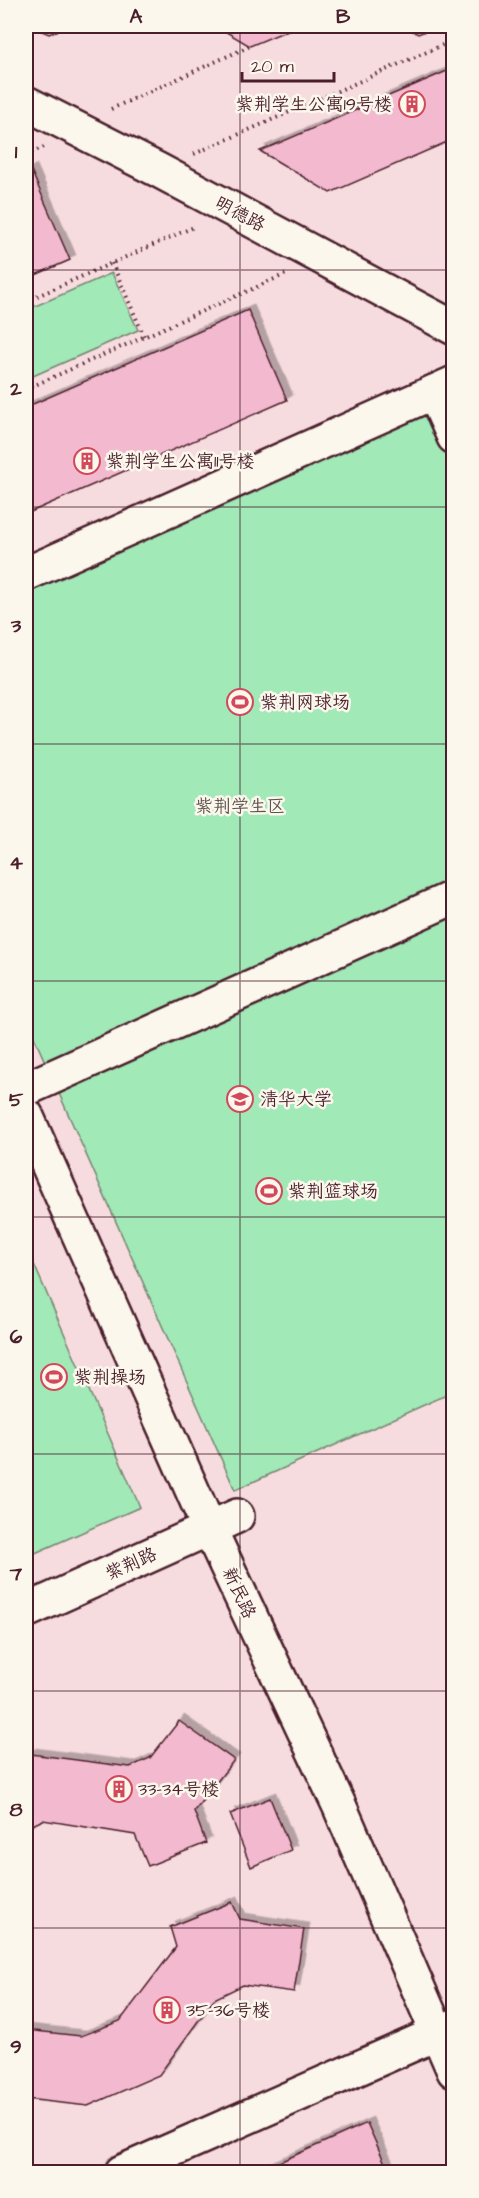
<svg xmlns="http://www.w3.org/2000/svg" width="479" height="2198" font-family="'Architects Daughter','LXGW WenKai TC',sans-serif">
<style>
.built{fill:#f7dcdf}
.green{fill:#a1e9b7;stroke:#768471;stroke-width:1.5}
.building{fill:#f3bacf;stroke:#4a1f2b;stroke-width:1.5;filter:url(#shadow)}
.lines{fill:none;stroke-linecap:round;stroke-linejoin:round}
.minor-casing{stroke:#4a1f2b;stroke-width:38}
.path{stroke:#4a1f2b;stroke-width:4;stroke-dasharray:1.5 4.5;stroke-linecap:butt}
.minor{stroke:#fbf7ec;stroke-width:33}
.grid{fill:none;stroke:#4a1f2b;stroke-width:1.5;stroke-opacity:0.55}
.labels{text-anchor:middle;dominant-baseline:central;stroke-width:5;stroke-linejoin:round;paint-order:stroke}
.poi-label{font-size:18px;fill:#4a1f2b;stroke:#fbf7ec;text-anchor:start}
.street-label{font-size:18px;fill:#4a1f2b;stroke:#fbf7ec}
.park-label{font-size:18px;fill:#60524e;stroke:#fbf7ec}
.neatline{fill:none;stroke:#4a1f2b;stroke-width:2}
.grid-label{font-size:20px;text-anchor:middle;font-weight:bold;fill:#4a1f2b}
</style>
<defs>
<filter id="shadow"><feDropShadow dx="5.5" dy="-5.5" stdDeviation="0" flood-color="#0004"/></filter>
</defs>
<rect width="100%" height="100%" fill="#f9ebe6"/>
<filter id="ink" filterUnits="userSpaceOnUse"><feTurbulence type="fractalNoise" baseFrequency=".0167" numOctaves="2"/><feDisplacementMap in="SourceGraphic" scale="12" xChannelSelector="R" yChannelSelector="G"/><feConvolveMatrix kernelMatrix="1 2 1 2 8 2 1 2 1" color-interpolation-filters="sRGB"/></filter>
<g filter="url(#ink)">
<rect class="built" x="26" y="26" width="427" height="2146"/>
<g class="green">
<path d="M 112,273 L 138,330 L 26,379 L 26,310 Z"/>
<path d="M 453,400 L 453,1392 L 235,1490 L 26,1019 L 26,593 Z"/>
<path d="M 26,1246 L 140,1507 L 26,1557 Z"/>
</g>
<g class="building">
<path d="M 30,26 L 69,26 L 49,34 Z"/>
<path d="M 216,26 L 298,26 L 250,46 Z"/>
<path d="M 404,26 L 439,26 L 418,34 Z"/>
<path d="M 454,68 L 454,139 L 330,193 L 260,151 Z"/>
<path d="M 31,170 L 70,260 L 26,279 L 26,173 Z"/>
<path d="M 248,310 L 287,400 L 26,514 L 26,407 Z"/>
<path d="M 179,1721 L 234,1760 L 194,1811 L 206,1843 L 148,1866 L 135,1835 L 43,1820 L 26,1828 L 26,1757 L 31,1754 L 130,1767 L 150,1758 Z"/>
<path d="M 270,1798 L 291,1850 L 251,1867 L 230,1814 Z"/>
<path d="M 232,1902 L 240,1919 L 304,1929 L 294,1992 L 243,1985 L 214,1999 L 159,2075 L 88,2106 L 26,2099 L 26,2030 L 81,2036 L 120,2021 L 176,1947 L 170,1927 Z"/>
<path d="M 367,2123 L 389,2172 L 257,2172 Z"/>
</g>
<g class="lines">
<defs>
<g id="minor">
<path d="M 26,103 L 158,170 L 454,328"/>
<path d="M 434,392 L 454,437"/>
<path d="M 26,574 L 454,383"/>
<path d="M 26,1089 L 454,897"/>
<path d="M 26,1115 L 209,1528 L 339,1805 L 454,2071"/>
<path d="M 26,1611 L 237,1516"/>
<path d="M 122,2172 L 454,2026"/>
</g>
</defs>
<use href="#minor" class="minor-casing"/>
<g class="path">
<path d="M 111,109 L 250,46"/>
<path d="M 194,154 L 454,40"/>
<path d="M 26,155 L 44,147"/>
<path d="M 112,263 L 144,336"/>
<path d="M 26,301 L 196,226"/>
<path d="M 26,389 L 286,274"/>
</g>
<use href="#minor" class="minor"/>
</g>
</g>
<path class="grid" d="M 240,26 L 240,2172M 26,270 L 454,270M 26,507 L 454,507M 26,744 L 454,744M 26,981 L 454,981M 26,1217 L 454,1217M 26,1454 L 454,1454M 26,1691 L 454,1691M 26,1928 L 454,1928"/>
<defs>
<symbol id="building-ring" viewBox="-11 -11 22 22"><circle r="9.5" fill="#fbf7ec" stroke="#d1495b" stroke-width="1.5"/><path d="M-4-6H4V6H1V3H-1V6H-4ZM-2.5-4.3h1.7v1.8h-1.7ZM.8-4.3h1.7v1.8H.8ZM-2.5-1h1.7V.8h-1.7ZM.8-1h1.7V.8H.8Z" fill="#d1495b"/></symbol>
<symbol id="stadium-ring" viewBox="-11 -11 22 22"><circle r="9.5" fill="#fbf7ec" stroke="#d1495b" stroke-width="1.5"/><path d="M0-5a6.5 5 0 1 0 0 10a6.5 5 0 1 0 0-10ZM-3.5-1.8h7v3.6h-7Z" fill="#d1495b"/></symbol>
<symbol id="university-ring" viewBox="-11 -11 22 22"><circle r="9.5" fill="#fbf7ec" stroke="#d1495b" stroke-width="1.5"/><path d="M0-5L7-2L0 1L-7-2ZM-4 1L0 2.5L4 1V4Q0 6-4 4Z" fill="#d1495b"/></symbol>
</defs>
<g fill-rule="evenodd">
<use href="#building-ring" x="397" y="89" width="30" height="30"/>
<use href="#building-ring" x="72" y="446" width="30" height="30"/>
<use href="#stadium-ring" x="225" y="687" width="30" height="30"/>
<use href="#university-ring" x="225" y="1084" width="30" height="30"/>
<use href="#stadium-ring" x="254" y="1176" width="30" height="30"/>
<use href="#stadium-ring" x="39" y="1362" width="30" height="30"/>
<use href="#building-ring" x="104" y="1774" width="30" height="30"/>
<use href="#building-ring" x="152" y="1995" width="30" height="30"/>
</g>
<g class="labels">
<g class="poi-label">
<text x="392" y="104" text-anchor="end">紫荆学生公寓19号楼</text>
<text x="106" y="461">紫荆学生公寓11号楼</text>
<text x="260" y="702">紫荆网球场</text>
<text x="260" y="1099">清华大学</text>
<text x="288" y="1191">紫荆篮球场</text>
<text x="74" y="1377">紫荆操场</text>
<text x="138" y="1789">33-34号楼</text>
<text x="186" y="2010">35-36号楼</text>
</g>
<g class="street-label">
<text transform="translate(240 214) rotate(28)">明德路</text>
<text transform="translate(131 1564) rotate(-24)">紫荆路</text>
<text transform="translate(239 1593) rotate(65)">新民路</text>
</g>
<g class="park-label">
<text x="240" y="806">紫荆学生区</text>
</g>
</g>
<rect width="479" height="2198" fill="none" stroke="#fbf7ec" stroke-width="66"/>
<path d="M242 72v9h92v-9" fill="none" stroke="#4a1f2b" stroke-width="3"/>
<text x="251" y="72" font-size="18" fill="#4a1f2b" stroke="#fbf7ec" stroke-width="4.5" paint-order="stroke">20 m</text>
<rect x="33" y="33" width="413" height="2132" class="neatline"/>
<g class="grid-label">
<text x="136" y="23">A</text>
<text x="343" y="23">B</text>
<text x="16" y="158">1</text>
<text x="16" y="395">2</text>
<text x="16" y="632">3</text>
<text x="16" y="869">4</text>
<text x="16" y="1106">5</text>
<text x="16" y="1343">6</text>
<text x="16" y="1580">7</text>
<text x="16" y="1816">8</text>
<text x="16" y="2053">9</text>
</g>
</svg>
